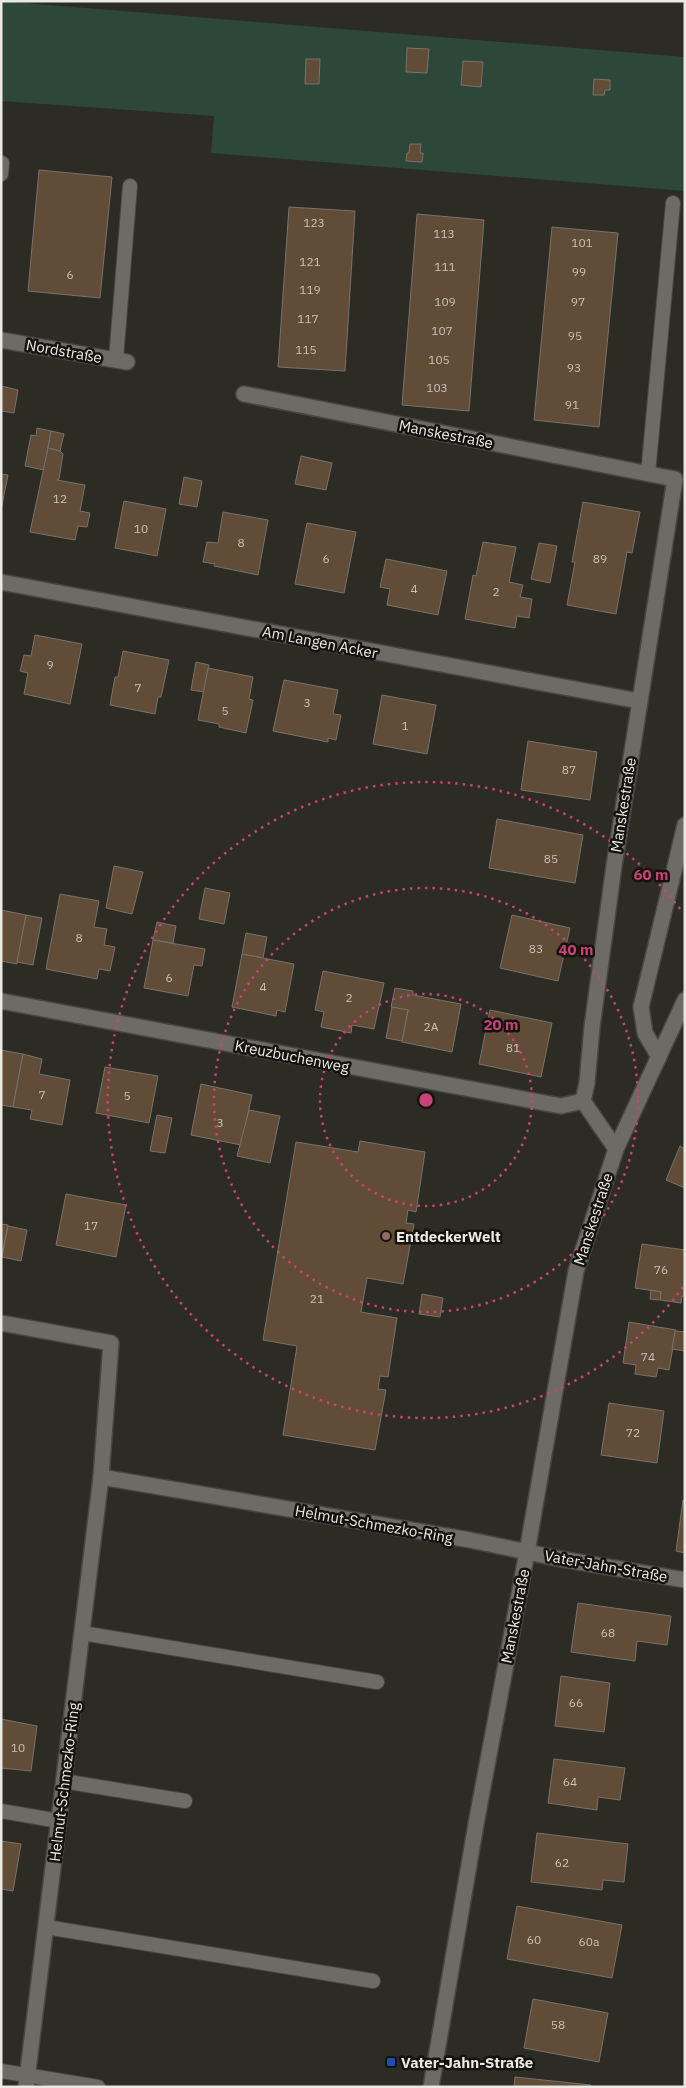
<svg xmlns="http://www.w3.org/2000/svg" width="686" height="2088" font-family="'IBM Plex Sans',sans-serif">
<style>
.green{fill:#2d4838}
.building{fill:#614c37;stroke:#79726c}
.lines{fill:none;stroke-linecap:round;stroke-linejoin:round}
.lane-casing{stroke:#484641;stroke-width:16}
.street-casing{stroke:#484641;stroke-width:18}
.lane{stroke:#6d6b63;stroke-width:14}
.street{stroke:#6d6b63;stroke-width:15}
.ring{fill:none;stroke:#ca4276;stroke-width:2.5;stroke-dasharray:2.5 5}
.education-dot{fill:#8d6e63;stroke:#141310;stroke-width:2}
.transit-dot{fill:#1a4fb4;stroke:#141310;stroke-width:2}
.labels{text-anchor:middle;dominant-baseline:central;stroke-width:5;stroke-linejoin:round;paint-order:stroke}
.number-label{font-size:12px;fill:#c8c2b9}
.street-label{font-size:15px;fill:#eae9e4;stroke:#141310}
.poi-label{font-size:15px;font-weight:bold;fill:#eae9e4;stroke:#141310;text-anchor:start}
.centre{fill:#ca4276;stroke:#141310;stroke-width:2.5}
.ring-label{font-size:15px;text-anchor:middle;font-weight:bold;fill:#ca4276;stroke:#141310;stroke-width:5;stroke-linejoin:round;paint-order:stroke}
</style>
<rect width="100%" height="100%" fill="#2c2b24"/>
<path class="green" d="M 1,1 L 685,57 L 685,191 L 211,153 L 214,116 L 1,101 Z"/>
<g class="building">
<path d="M 407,48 L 429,49 L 427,73 L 406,72 Z"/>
<path d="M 306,59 L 320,59 L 319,84 L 305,84 Z"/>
<path d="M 463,61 L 483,62 L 481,87 L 461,85 Z"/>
<path d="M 594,79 L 610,80 L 610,90 L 605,90 L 604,95 L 593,95 Z"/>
<path d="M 410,144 L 421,144 L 420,153 L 423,153 L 422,162 L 406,161 L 407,153 L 409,153 Z"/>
<path d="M 39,170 L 112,177 L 100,298 L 28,291 Z"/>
<path d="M 289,207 L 355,211 L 345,371 L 278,367 Z"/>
<path d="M 417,214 L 484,220 L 469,411 L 402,405 Z"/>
<path d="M 552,227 L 618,233 L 599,427 L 534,420 Z"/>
<path d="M 1,386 L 18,390 L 14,413 L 1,411 Z"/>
<path d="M 37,428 L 51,431 L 44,470 L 25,466 L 31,435 L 36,436 Z"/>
<path d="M 51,431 L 64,434 L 60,451 L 48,448 Z"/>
<path d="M 48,448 L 60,451 L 63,454 L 59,479 L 57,480 L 85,485 L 80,511 L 90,513 L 87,527 L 78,526 L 75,540 L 30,532 Z"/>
<path d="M 301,456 L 332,463 L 326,490 L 295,484 Z"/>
<path d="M 1,474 L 8,475 L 1,510 Z"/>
<path d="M 184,477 L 202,481 L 197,507 L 179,504 Z"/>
<path d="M 124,501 L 166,509 L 157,556 L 115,548 Z"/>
<path d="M 583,502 L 640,512 L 632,553 L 627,552 L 616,614 L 567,605 L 575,562 L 572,562 Z"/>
<path d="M 223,512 L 268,520 L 258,575 L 214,566 L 215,564 L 203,562 L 207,542 L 218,543 Z"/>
<path d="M 307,523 L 356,532 L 344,593 L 295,584 Z"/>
<path d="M 483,542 L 516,547 L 509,582 L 523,585 L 520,597 L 532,599 L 529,618 L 517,616 L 515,628 L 465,619 L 473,575 L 476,576 Z"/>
<path d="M 539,543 L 557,546 L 550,583 L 531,579 Z"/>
<path d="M 386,559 L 447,571 L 438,615 L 387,605 L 390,589 L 380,587 Z"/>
<path d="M 35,635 L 82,644 L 70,704 L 24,694 L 28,673 L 20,671 L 24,655 L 31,656 Z"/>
<path d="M 123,651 L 169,660 L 161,697 L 158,697 L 155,714 L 110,705 L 115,677 L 118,677 Z"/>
<path d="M 196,662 L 209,665 L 204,692 L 191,690 Z"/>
<path d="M 208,668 L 253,677 L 249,699 L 253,700 L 246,733 L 219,727 L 219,724 L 198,720 Z"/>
<path d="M 284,680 L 338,690 L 333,714 L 341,715 L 336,740 L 328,738 L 328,742 L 273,731 Z"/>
<path d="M 382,695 L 436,705 L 427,754 L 373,744 Z"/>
<path d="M 528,741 L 597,752 L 590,800 L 521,790 Z"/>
<path d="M 497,819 L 583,835 L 575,883 L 489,868 Z"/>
<path d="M 114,866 L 143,872 L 132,914 L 106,908 Z"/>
<path d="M 205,888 L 230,893 L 224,924 L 199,919 Z"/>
<path d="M 60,894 L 99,901 L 94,927 L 107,929 L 104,945 L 115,947 L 110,971 L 99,969 L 97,979 L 46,969 Z"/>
<path d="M 1,910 L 26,915 L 17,964 L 1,961 Z"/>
<path d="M 26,915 L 42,918 L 33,965 L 17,962 Z"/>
<path d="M 512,915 L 570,928 L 558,981 L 500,968 Z"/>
<path d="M 157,922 L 176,926 L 173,943 L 153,940 Z"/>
<path d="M 246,933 L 267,937 L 263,958 L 242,954 Z"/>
<path d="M 153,940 L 205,949 L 202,966 L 194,965 L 188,996 L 144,988 Z"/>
<path d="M 242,954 L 294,964 L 285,1012 L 277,1010 L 276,1016 L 232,1007 Z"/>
<path d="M 323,971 L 384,983 L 374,1029 L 352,1025 L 351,1033 L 321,1027 L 324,1012 L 315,1010 Z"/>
<path d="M 395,988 L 413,991 L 413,995 L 461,1004 L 452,1052 L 402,1042 L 408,1010 L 391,1007 Z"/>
<path d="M 392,1007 L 408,1010 L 402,1041 L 386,1038 Z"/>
<path d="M 490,1010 L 552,1023 L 541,1077 L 479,1064 Z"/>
<path d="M 1,1050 L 23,1054 L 13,1107 L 1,1105 Z"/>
<path d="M 23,1054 L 42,1059 L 39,1074 L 70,1080 L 62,1125 L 30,1119 L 32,1110 L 13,1107 Z"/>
<path d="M 105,1067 L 158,1076 L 149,1123 L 96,1113 Z"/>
<path d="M 201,1084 L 252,1095 L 241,1145 L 191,1135 Z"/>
<path d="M 249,1110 L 280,1116 L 270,1163 L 237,1156 Z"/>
<path d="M 157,1115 L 172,1118 L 165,1153 L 150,1151 Z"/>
<path d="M 360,1141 L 425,1152 L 416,1212 L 408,1210 L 406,1223 L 414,1224 L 403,1284 L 367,1278 L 361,1312 L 397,1318 L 388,1377 L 380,1376 L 378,1389 L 386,1390 L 375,1450 L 283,1435 L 297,1346 L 263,1340 L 296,1142 L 358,1152 Z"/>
<path d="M 680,1146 L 685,1149 L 685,1188 L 666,1180 Z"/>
<path d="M 66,1194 L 126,1205 L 116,1257 L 56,1245 Z"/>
<path d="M 1,1224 L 8,1225 L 1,1259 Z"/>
<path d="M 8,1226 L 27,1230 L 21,1261 L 2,1257 Z"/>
<path d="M 642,1244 L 685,1250 L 685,1296 L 682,1296 L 681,1303 L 660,1300 L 661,1292 L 635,1288 Z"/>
<path d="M 651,1290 L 661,1292 L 660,1300 L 650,1299 Z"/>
<path d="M 422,1294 L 443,1298 L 440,1317 L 419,1314 Z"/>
<path d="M 629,1322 L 676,1330 L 669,1370 L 658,1368 L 656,1377 L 635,1374 L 636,1365 L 623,1363 Z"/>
<path d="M 675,1331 L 685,1332 L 685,1351 L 672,1349 Z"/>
<path d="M 609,1403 L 664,1411 L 657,1463 L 601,1455 Z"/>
<path d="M 683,1500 L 685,1500 L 685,1553 L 676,1551 Z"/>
<path d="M 578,1603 L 671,1616 L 667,1645 L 637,1641 L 635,1661 L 571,1652 Z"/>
<path d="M 561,1676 L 610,1683 L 604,1732 L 555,1726 Z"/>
<path d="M 1,1719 L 37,1726 L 31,1771 L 1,1768 Z"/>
<path d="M 554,1759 L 625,1768 L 620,1800 L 598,1797 L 597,1810 L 548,1803 Z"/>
<path d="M 537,1833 L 628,1844 L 624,1882 L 603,1880 L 602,1890 L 531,1882 Z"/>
<path d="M 1,1841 L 21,1844 L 13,1891 L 1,1889 Z"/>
<path d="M 517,1906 L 622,1925 L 612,1978 L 507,1959 Z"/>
<path d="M 533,1999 L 608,2013 L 599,2062 L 524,2048 Z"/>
<path d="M 515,2077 L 591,2085 L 591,2087 L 514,2087 Z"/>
</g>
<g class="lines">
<defs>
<g id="lane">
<path d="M 1,174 L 2,163"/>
<path d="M 116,359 L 130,186"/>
<path d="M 648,474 L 673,203"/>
<path d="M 82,1633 L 377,1682"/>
<path d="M 63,1781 L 185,1801"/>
<path d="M 1,1811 L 59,1821"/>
<path d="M 46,1927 L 373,1981"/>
<path d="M 1,2071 L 98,2087"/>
</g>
<g id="street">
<path d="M 1,340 L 127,362"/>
<path d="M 244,394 L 675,479 L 614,866 L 592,1027 L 587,1083 L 583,1101 L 616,1149"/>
<path d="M 1,582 L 639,701"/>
<path d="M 1,1001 L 561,1106 L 583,1101"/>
<path d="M 659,1057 L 645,1033 L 641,1007 L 685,825"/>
<path d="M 1,1323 L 111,1343 L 101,1477 L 26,2087"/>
<path d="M 101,1477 L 470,1540 L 561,1559 L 685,1580"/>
<path d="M 431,2087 L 476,1824 L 527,1552 L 576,1271 L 616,1149 L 685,1000"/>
</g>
</defs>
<use href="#lane" class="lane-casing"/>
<use href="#street" class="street-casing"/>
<use href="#lane" class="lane"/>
<use href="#street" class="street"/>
</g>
<g class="ring">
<circle cx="426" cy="1100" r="106"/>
<circle cx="426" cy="1100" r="212"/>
<path d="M683 1287A318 318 0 1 1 683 913"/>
</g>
<circle class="education-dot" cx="386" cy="1236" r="5"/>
<rect class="transit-dot" x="386" y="2057" width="10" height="10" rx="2.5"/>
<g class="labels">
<g class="number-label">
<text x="314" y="222">123</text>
<text x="444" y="233">113</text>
<text x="582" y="242">101</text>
<text x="310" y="261">121</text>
<text x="445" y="266">111</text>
<text x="579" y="271">99</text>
<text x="70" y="274">6</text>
<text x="310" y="289">119</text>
<text x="445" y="301">109</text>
<text x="578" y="301">97</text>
<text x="308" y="318">117</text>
<text x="442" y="330">107</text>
<text x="575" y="335">95</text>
<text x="306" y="349">115</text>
<text x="439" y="359">105</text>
<text x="574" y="367">93</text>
<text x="437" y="387">103</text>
<text x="572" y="404">91</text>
<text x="60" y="498">12</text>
<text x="141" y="528">10</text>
<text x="241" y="542">8</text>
<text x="326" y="558">6</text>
<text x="600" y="558">89</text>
<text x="414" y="588">4</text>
<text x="496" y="591">2</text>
<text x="50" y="664">9</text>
<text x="138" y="687">7</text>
<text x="307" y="702">3</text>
<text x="225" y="710">5</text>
<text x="405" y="725">1</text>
<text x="569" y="769">87</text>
<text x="551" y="858">85</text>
<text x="79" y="937">8</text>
<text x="536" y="948">83</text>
<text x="169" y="977">6</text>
<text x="263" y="986">4</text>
<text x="349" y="997">2</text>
<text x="431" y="1026">2A</text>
<text x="513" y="1047">81</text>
<text x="42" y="1094">7</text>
<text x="127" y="1095">5</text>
<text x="220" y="1122">3</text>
<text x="91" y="1225">17</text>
<text x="661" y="1269">76</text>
<text x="317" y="1298">21</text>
<text x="648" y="1356">74</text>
<text x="633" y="1432">72</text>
<text x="608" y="1632">68</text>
<text x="576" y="1702">66</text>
<text x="18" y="1747">10</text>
<text x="570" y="1781">64</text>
<text x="562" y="1862">62</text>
<text x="534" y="1939">60</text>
<text x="589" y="1941">60a</text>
<text x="558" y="2024">58</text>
</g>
<g class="street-label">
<text transform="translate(64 351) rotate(10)">Nordstraße</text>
<text transform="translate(446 434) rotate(11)">Manskestraße</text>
<text transform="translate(320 642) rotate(11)">Am Langen Acker</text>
<text transform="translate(623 805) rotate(-81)">Manskestraße</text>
<text transform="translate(292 1056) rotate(11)">Kreuzbuchenweg</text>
<text transform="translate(593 1219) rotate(-72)">Manskestraße</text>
<text transform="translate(374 1524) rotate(10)">Helmut-Schmezko-Ring</text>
<text transform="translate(606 1566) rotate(10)">Vater-Jahn-Straße</text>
<text transform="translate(515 1616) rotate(-79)">Manskestraße</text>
<text transform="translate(64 1782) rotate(-83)">Helmut-Schmezko-Ring</text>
</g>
<g class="poi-label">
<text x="396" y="1236">EntdeckerWelt</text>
<text x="401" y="2062">Vater-Jahn-Straße</text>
</g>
</g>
<circle cx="426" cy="1100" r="8" class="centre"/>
<g class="ring-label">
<text x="651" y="880">60 m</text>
<text x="576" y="955">40 m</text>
<text x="501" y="1030">20 m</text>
</g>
<rect width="686" height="2088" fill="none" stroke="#eae9e4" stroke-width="5"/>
</svg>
